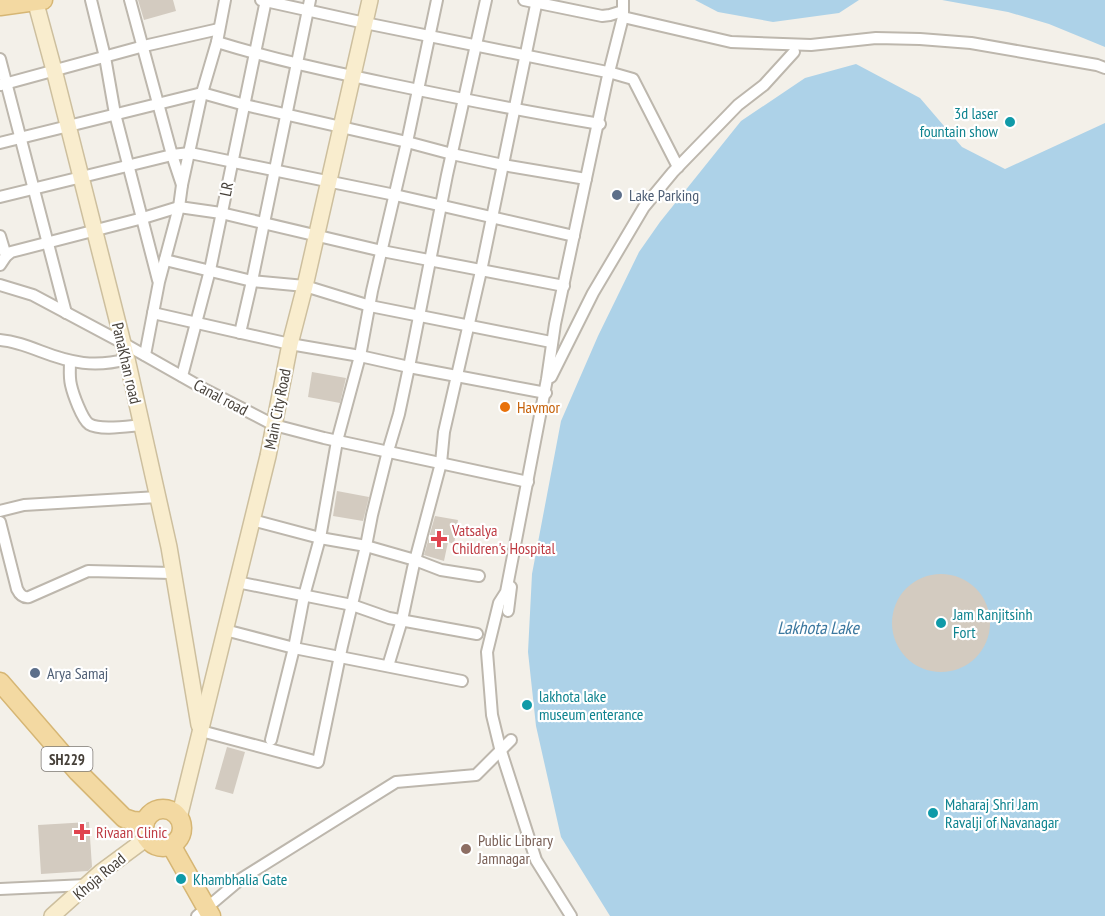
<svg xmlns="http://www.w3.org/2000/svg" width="1105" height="916" font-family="'PT Sans Narrow',sans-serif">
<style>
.water{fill:#add2e8}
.building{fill:#d3cbc0}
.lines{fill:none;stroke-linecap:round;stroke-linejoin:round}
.street-casing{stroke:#bdb7ad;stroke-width:14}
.secondary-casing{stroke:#cdbf9e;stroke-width:18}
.primary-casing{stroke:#d6b674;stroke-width:21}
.street{stroke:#fff;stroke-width:10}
.secondary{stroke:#f9edce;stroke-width:15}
.primary{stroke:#f3d9a2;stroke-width:18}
.culture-dot{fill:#0f9aa8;stroke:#fff;stroke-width:2}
.service-dot{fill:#5c6f8a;stroke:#fff;stroke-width:2}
.food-dot{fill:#e8710a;stroke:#fff;stroke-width:2}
.health-dot{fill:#e0444e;stroke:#fff;stroke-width:2}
.education-dot{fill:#8d6e63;stroke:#fff;stroke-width:2}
.labels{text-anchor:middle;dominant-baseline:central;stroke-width:4.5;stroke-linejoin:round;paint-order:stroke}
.shield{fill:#fff;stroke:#7e7974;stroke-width:1.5}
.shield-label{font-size:15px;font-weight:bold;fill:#464039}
.culture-label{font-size:16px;fill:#0d838f;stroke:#fff;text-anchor:start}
.street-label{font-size:16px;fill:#464039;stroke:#fff}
.service-label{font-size:16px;fill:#4e5e75;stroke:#fff;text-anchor:start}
.food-label{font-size:16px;fill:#c56008;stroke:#fff;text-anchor:start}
.health-label{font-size:16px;fill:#be3a42;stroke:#fff;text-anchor:start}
.education-label{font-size:16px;fill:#785e54;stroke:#fff;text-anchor:start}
.water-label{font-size:18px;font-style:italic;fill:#3c789f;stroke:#fff}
</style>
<rect width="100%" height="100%" fill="#f3f0e9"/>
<g class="water">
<path d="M 695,0 L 859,0 L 839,13 L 773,22 L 718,12 Z"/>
<path d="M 942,0 L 1105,0 L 1105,47 L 1049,24 L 1008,12 Z"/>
<path d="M 856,64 L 920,98 L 962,147 L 1005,169 L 1105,123 L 1105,916 L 610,916 L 561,837 L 536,726 L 528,652 L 532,574 L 561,421 L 598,336 L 639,252 L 660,222 L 741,121 L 805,78 Z"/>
</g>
<g class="building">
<path d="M 138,0 L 173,0 L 176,11 L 144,20 Z"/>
<path d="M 312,372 L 346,378 L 340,403 L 308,397 Z"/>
<path d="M 337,491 L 369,497 L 363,521 L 333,516 Z"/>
<path d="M 435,516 L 458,520 L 454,544 L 448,542 L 444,561 L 424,555 Z"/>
<circle cx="941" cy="623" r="49"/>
<path d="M 227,747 L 245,752 L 233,794 L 215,789 Z"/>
<path d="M 89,822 L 92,867 L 88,871 L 41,874 L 38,825 Z"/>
</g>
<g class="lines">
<defs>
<g id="street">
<path d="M 91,0 L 105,57 L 115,114 L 158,280"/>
<path d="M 130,0 L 172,155 L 182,185"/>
<path d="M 261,0 L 365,23 L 612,73 L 633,79 L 678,167"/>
<path d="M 524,0 L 602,16 L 610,15 L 623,11"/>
<path d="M 623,17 L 731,42 L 811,45 L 876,38 L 920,39 L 971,43 L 1097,65 L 1105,68"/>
<path d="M 217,42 C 272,59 328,71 385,83 C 456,98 528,112 600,124"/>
<path d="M 0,59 L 66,313"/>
<path d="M 1,85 L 144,46 L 219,29"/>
<path d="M 0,143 L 202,93 L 245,105 L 407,142 L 452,154 L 503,165 L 586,179"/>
<path d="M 0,197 L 172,155 L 190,153 L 395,195 L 574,236"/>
<path d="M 0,236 L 6,256"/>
<path d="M 165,260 L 252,281 L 305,286 L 370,306 L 551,342"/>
<path d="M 0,265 L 6,256 L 11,252 L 143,218 L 179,207 L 221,213 L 382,251 L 564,286"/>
<path d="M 0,285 L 33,295 L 123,343 L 206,390 L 274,425 L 324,438 L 528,482"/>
<path d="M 153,313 L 290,344 L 360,356 L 409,367 L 546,393"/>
<path d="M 240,333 L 252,281 L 310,0"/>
<path d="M 0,340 C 14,341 27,346 40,351 C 71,363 95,368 127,359"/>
<path d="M 145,355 L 159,282 L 179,207 L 182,185 L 202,93 L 217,42 L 225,0"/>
<path d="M 70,361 C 70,369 69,377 71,385 C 73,394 82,419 89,424 C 100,431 129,426 142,425"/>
<path d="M 182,376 L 210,270 L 266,0"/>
<path d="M 551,377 L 593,293 L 644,207 L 673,172 L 738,105 L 764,85 L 794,52"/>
<path d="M 0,511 L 24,505 L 158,497"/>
<path d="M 252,520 L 320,538 L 366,546 L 415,560 L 441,570 L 479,576"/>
<path d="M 0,522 L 17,589 C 20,595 23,598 29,597 L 88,571 L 172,573"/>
<path d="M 237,582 L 352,605 L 389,618 L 477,634"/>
<path d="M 508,611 L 511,587"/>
<path d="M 225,630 L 294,648 L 462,681"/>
<path d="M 388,666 L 402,620 L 413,568 L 441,463 L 444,432 L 481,271 L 537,0"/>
<path d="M 201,731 L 318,762 L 342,646 L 366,546 L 372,515 L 388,451 L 399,414 L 409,367 L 447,175 L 486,0"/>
<path d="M 271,740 L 294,648 L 304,596 L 320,538 L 337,441 L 360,356 L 372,291 L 407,142 L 437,0"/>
<path d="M 0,889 L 86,885"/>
<path d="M 197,916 L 241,879 L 396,782 L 476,775 L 511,740"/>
<path d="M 571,916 L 536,860 L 500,748 L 492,715 L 487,652 L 499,603 L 506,592 L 547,379 L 555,324 L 607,80 L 623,17 L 623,0"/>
</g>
<g id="secondary">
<path d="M 35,0 L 54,70 L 127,359 L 169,547 L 199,725"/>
<path d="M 179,818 L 268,456 L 290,344 L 305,286 L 370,0"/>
<path d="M 52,916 L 101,872 L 147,838"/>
</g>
<g id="primary">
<path d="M 0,6 L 43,0"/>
<path d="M 0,682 L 78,772 L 124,818 L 133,821 L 145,822"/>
<circle cx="163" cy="828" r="19"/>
<path d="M 171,845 L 211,916"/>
</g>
</defs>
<use href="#street" class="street-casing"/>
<use href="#secondary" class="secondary-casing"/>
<use href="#primary" class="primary-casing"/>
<use href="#street" class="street"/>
<use href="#secondary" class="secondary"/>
<use href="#primary" class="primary"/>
</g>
<g class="culture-dot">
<circle cx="1010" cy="122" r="6"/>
<circle cx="941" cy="623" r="6"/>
<circle cx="527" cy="705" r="6"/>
<circle cx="933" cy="813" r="6"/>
<circle cx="181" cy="879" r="6"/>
</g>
<g class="service-dot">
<circle cx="617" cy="195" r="6"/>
<circle cx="35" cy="673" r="6"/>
</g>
<circle class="food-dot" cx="505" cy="407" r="6"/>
<g class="health-dot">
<path d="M436 530h6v6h6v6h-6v6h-6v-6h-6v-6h6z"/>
<path d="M79 823h6v6h6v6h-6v6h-6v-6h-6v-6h6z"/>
</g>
<circle class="education-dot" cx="466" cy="849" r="6"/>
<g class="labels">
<rect class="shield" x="41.5" y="747" width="51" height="24" rx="4.5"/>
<g class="shield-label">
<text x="67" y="759">SH229</text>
</g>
<g class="culture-label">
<text x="998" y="113" text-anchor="end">3d laser<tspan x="998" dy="18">fountain show</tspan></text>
<text x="953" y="614">Jam Ranjitsinh<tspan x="953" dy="18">Fort</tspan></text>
<text x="539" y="696">lakhota lake<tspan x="539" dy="18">museum enterance</tspan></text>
<text x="945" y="804">Maharaj Shri Jam<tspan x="945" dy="18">Ravalji of Navanagar</tspan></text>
<text x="193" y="879">Khambhalia Gate</text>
</g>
<g class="street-label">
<text transform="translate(226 189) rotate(-78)">LR</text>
<text transform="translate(127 363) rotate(77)">PanaKhan road</text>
<text transform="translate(221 397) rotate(28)">Canal road</text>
<text transform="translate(277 409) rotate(-79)">Main City Road</text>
<text transform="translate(99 876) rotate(-40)">Khoja Road</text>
</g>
<g class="service-label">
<text x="629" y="195">Lake Parking</text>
<text x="47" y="673">Arya Samaj</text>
</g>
<g class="food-label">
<text x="517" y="407">Havmor</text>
</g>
<g class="health-label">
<text x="452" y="530">Vatsalya<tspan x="452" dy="18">Children's Hospital</tspan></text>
<text x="96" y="832">Rivaan Clinic</text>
</g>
<g class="education-label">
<text x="478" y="840">Public Library<tspan x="478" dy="18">Jamnagar</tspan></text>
</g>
<g class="water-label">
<text x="818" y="627">Lakhota Lake</text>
</g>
</g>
</svg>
